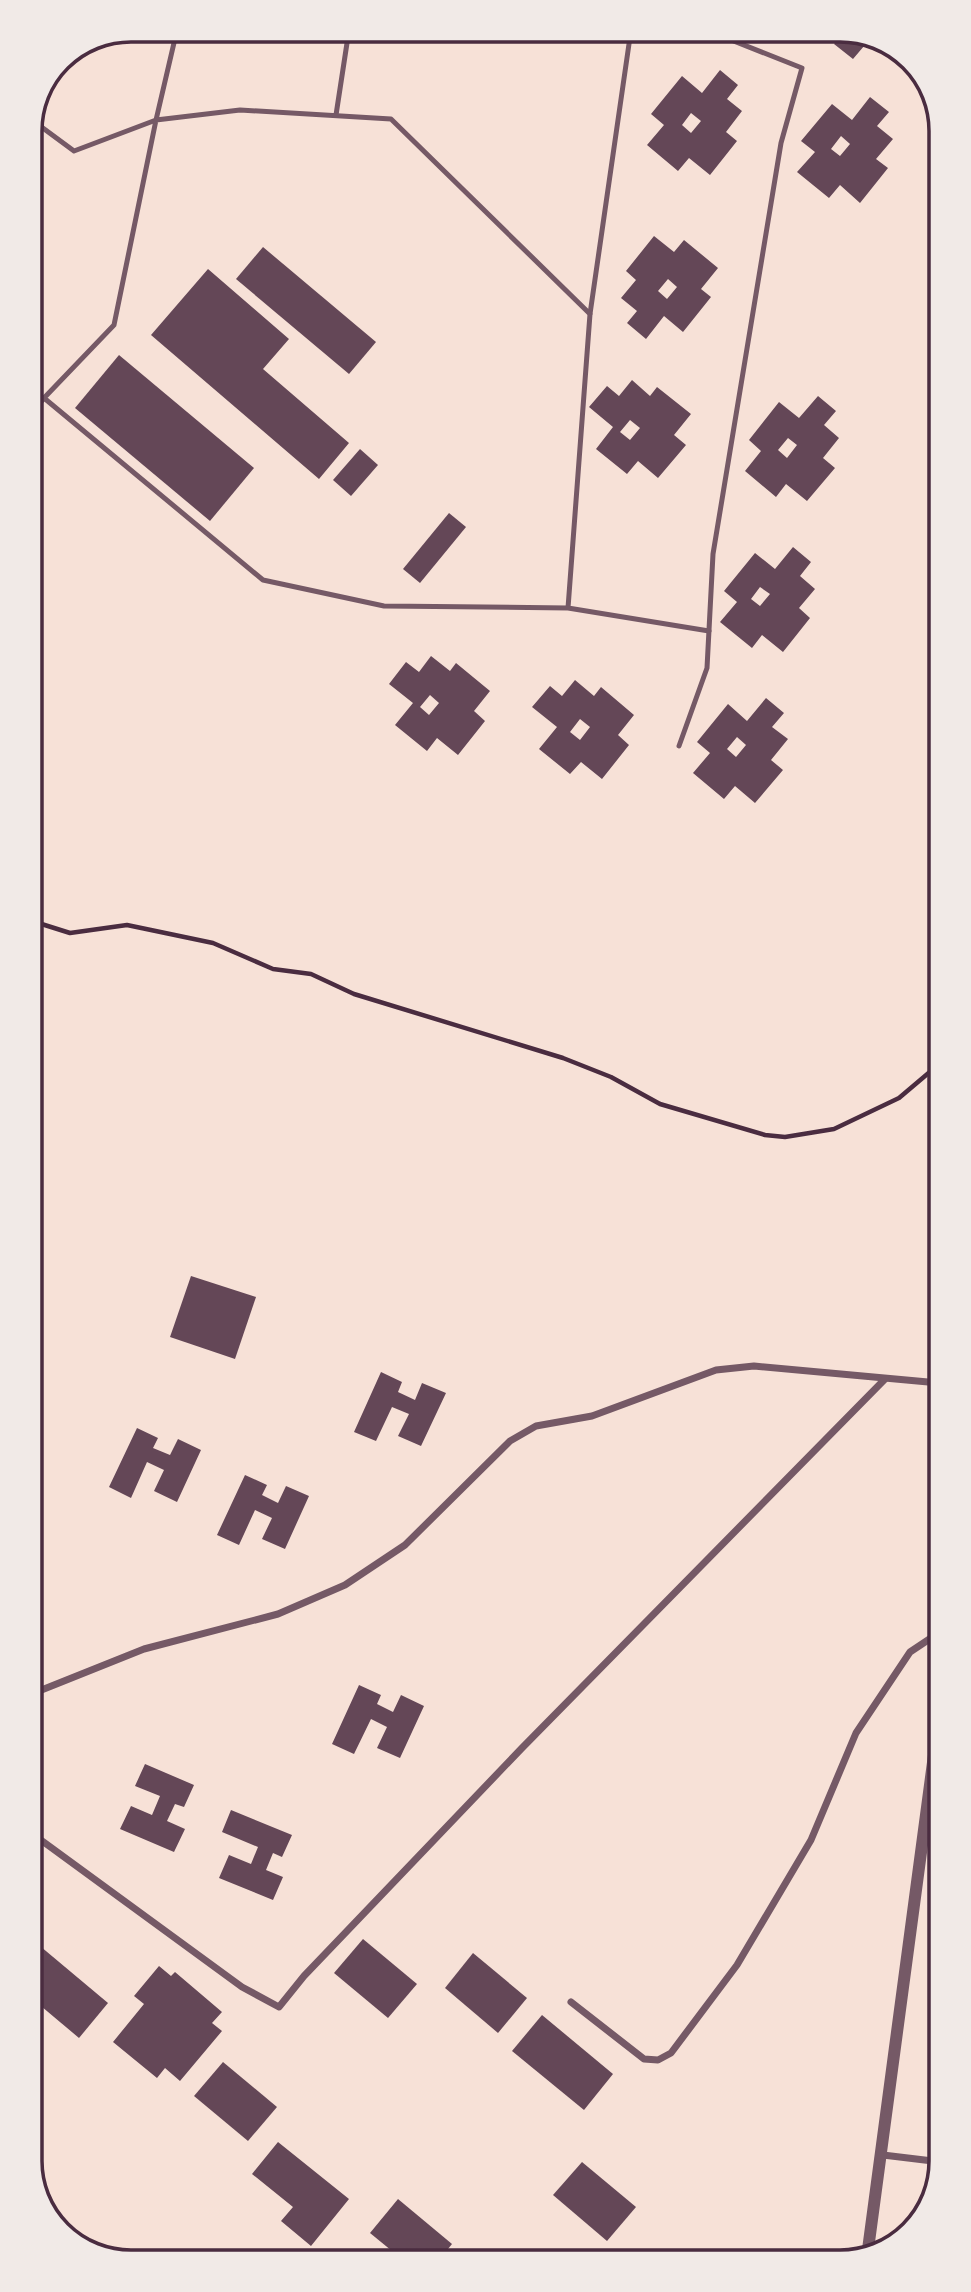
<svg xmlns="http://www.w3.org/2000/svg" width="971" height="2292" font-family="'Work Sans',sans-serif">
<style>
.building{fill:#644757;fill-rule:evenodd}
.lines{fill:none;stroke-linecap:round;stroke-linejoin:round}
.path{stroke:#4a2c40;stroke-width:4.5}
.service{stroke:#755966;stroke-width:5}
.minor{stroke:#755966;stroke-width:7}
.tertiary{stroke:#755966;stroke-width:12}
.rim{fill:none;stroke:#4a2c40;stroke-width:3.5}
</style>
<rect width="100%" height="100%" fill="#f7e1d7"/>
<g class="building">
<path d="M 842,30 L 870,39 L 853,59 L 834,44 L 844,32 Z"/>
<path d="M 720,70 L 738,85 L 727,99 L 742,111 L 726,132 L 737,141 L 710,175 L 689,158 L 678,171 L 647,145 L 664,125 L 651,114 L 682,76 L 702,93 ZM 691,113 L 701,121 L 691,133 L 682,125 Z"/>
<path d="M 870,97 L 889,112 L 877,126 L 893,139 L 876,159 L 888,168 L 860,203 L 840,185 L 829,198 L 797,172 L 815,152 L 801,141 L 832,104 L 852,120 ZM 841,136 L 850,144 L 840,156 L 831,149 Z"/>
<path d="M 654,236 L 674,252 L 684,240 L 718,268 L 701,289 L 711,297 L 683,332 L 664,316 L 646,339 L 627,323 L 637,311 L 621,298 L 636,280 L 626,271 ZM 668,279 L 677,287 L 667,299 L 658,291 Z"/>
<path d="M 263,247 L 376,342 L 349,374 L 236,279 Z"/>
<path d="M 208,269 L 289,339 L 263,369 L 349,443 L 319,479 L 151,335 Z"/>
<path d="M 119,355 L 254,468 L 210,521 L 75,408 Z"/>
<path d="M 632,380 L 650,396 L 657,387 L 691,414 L 674,435 L 686,445 L 658,478 L 638,461 L 627,474 L 596,449 L 613,427 L 589,407 L 607,386 L 619,396 ZM 630,420 L 640,428 L 630,440 L 620,432 Z"/>
<path d="M 818,396 L 836,411 L 824,425 L 839,438 L 823,458 L 835,468 L 807,501 L 786,484 L 776,497 L 745,471 L 761,451 L 749,440 L 779,402 L 799,418 ZM 788,438 L 797,445 L 787,458 L 778,450 Z"/>
<path d="M 360,449 L 378,465 L 351,496 L 333,480 Z"/>
<path d="M 449,513 L 466,527 L 420,583 L 403,569 Z"/>
<path d="M 793,547 L 811,562 L 800,576 L 815,589 L 799,608 L 810,618 L 783,652 L 762,635 L 752,648 L 720,622 L 737,602 L 724,591 L 755,553 L 775,569 ZM 760,587 L 770,594 L 760,606 L 751,599 Z"/>
<path d="M 431,656 L 450,671 L 456,663 L 490,691 L 474,711 L 485,721 L 458,755 L 437,738 L 427,751 L 395,725 L 413,703 L 389,684 L 406,662 L 419,672 ZM 430,695 L 439,703 L 429,715 L 420,707 Z"/>
<path d="M 575,680 L 594,696 L 601,687 L 634,715 L 618,735 L 629,745 L 602,779 L 581,762 L 570,774 L 539,749 L 557,727 L 532,707 L 550,686 L 562,696 ZM 580,719 L 590,727 L 580,740 L 570,732 Z"/>
<path d="M 766,698 L 784,713 L 772,727 L 788,739 L 771,760 L 783,770 L 755,803 L 735,786 L 724,799 L 693,773 L 710,753 L 697,742 L 728,704 L 747,721 ZM 737,737 L 746,745 L 736,757 L 727,749 Z"/>
<path d="M 191,1276 L 256,1297 L 235,1359 L 170,1337 Z"/>
<path d="M 381,1372 L 402,1382 L 398,1392 L 415,1400 L 422,1383 L 446,1393 L 421,1446 L 398,1436 L 409,1414 L 392,1407 L 376,1441 L 354,1432 Z"/>
<path d="M 137,1428 L 158,1438 L 153,1448 L 170,1455 L 178,1439 L 201,1450 L 177,1502 L 154,1491 L 164,1470 L 147,1462 L 131,1498 L 109,1487 Z"/>
<path d="M 245,1475 L 267,1485 L 262,1495 L 278,1503 L 286,1486 L 309,1496 L 285,1549 L 262,1539 L 272,1518 L 255,1510 L 239,1545 L 217,1535 Z"/>
<path d="M 359,1685 L 381,1695 L 377,1704 L 393,1712 L 401,1695 L 424,1706 L 400,1758 L 377,1748 L 387,1727 L 371,1719 L 354,1754 L 332,1744 Z"/>
<path d="M 145,1764 L 194,1785 L 184,1807 L 175,1804 L 167,1821 L 185,1829 L 174,1852 L 120,1829 L 131,1806 L 152,1815 L 160,1796 L 135,1786 Z"/>
<path d="M 231,1810 L 292,1835 L 282,1857 L 273,1853 L 266,1870 L 283,1877 L 273,1900 L 219,1878 L 229,1855 L 251,1864 L 258,1847 L 222,1832 Z"/>
<path d="M 363,1939 L 417,1984 L 388,2018 L 334,1973 Z"/>
<path d="M 34,1941 L 108,2003 L 79,2038 L 35,2001 Z"/>
<path d="M 473,1953 L 527,1998 L 498,2033 L 445,1988 Z"/>
<path d="M 159,1966 L 171,1976 L 175,1972 L 222,2012 L 212,2023 L 222,2031 L 180,2081 L 165,2068 L 157,2078 L 113,2042 L 144,2004 L 134,1996 Z"/>
<path d="M 542,2015 L 613,2074 L 584,2110 L 512,2051 Z"/>
<path d="M 223,2062 L 277,2107 L 248,2141 L 194,2096 Z"/>
<path d="M 278,2142 L 349,2199 L 311,2246 L 281,2221 L 293,2207 L 252,2174 Z"/>
<path d="M 582,2162 L 636,2207 L 607,2241 L 553,2195 Z"/>
<path d="M 398,2199 L 452,2244 L 439,2260 L 403,2260 L 370,2233 Z"/>
</g>
<g class="lines">
<path class="path" d="M 32,921 L 70,933 L 127,925 L 213,943 L 273,969 L 311,974 L 354,994 L 563,1058 L 611,1077 L 660,1104 L 765,1135 L 785,1137 L 834,1129 L 899,1098 L 938,1065"/>
<g class="service">
<path d="M 593,30 L 630,37 L 641,30"/>
<path d="M 336,115 L 349,30"/>
<path d="M 32,120 L 74,151 L 156,120 L 177,30"/>
<path d="M 590,314 L 630,37"/>
<path d="M 31,415 L 44,398"/>
<path d="M 568,608 L 590,314 L 391,119 L 240,110 L 156,120 L 114,325 L 44,398 L 263,580 L 384,606 L 568,608 L 709,631"/>
<path d="M 679,746 L 707,668 L 713,554 L 781,143 L 802,68 L 706,30"/>
</g>
<g class="minor">
<path d="M 34,1693 L 144,1649 L 278,1614 L 345,1585 L 405,1545 L 510,1441 L 536,1426 L 592,1416 L 716,1370 L 754,1366 L 939,1383"/>
<path d="M 34,1835 L 242,1987 L 279,2007 L 304,1976 L 522,1748 L 885,1379"/>
<path d="M 571,2002 L 644,2059 L 658,2060 L 671,2053 L 737,1965 L 811,1840 L 856,1733 L 910,1652 L 940,1632"/>
<path d="M 883,2155 L 941,2162"/>
</g>
<path class="tertiary" d="M 867,2257 L 940,1710"/>
</g>
<path d="M0 0H971V2292H0ZM131 42H840A89 89 0 0 1 929 131V2161A89 89 0 0 1 840 2250H131A89 89 0 0 1 42 2161V131A89 89 0 0 1 131 42Z" fill="#f1eae7" fill-rule="evenodd"/>
<path class="rim" d="M131 42H840A89 89 0 0 1 929 131V2161A89 89 0 0 1 840 2250H131A89 89 0 0 1 42 2161V131A89 89 0 0 1 131 42Z"/>
</svg>
